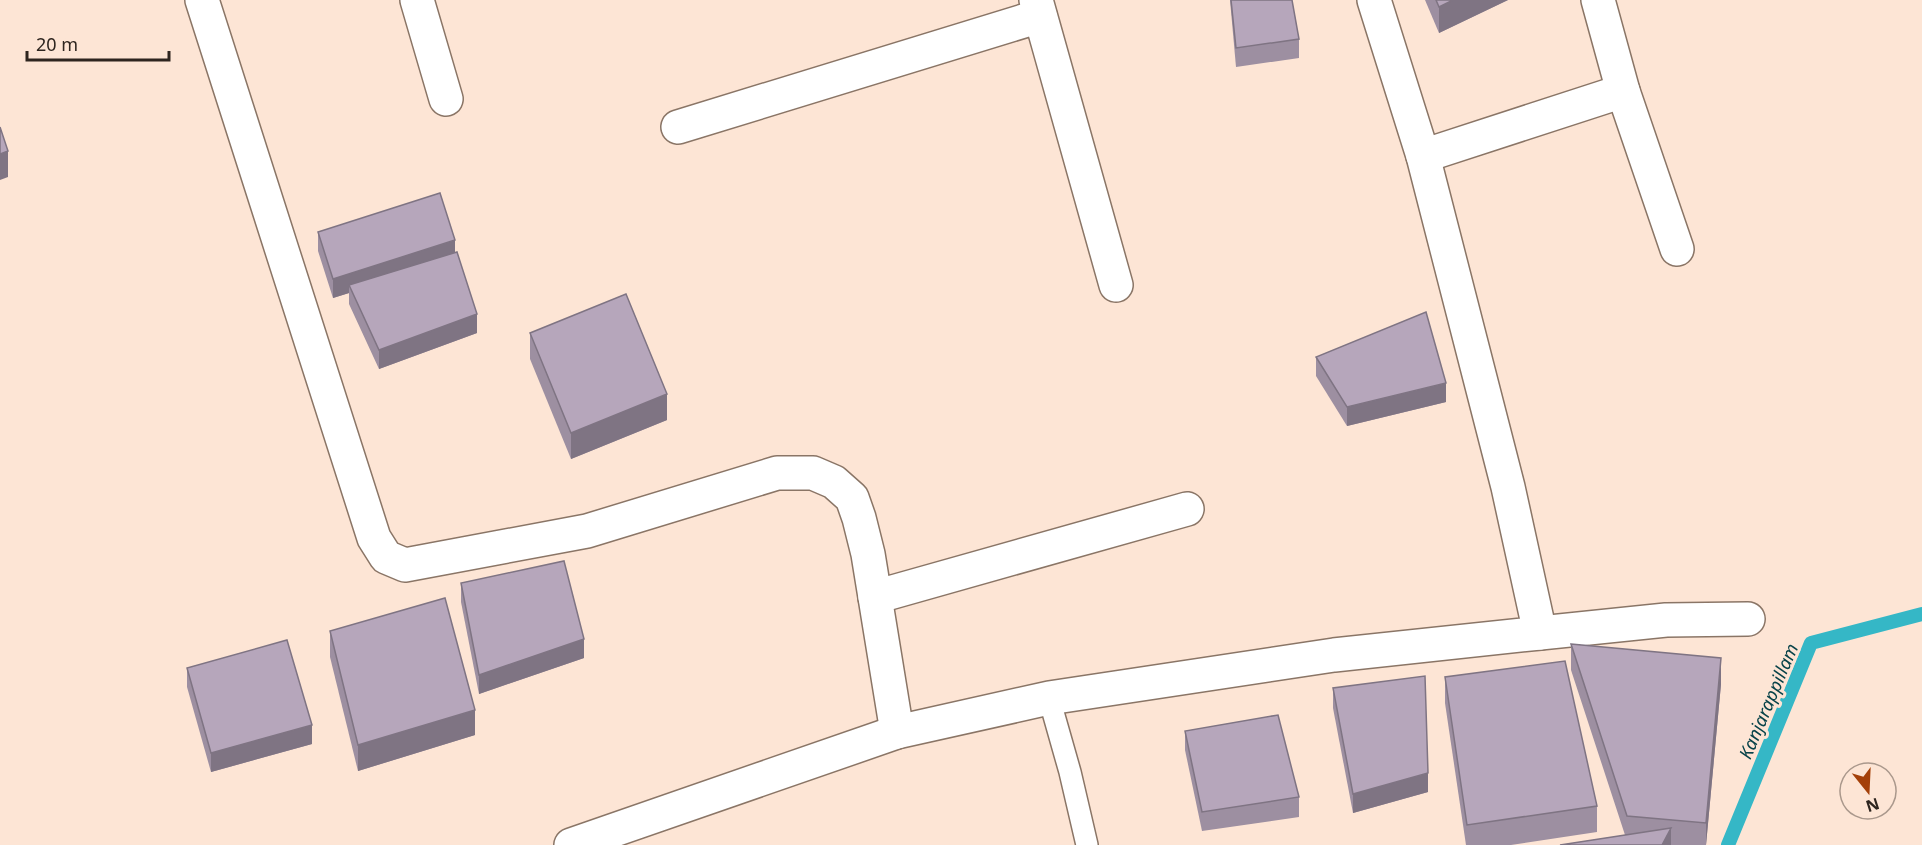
<svg xmlns="http://www.w3.org/2000/svg" width="1922" height="845" font-family="'Noto Sans',sans-serif">
<style>
.lines{fill:none;stroke-linecap:round;stroke-linejoin:round}
.stream{stroke:#35b7c6;stroke-width:14}
.service-casing{stroke:#8a7566;stroke-width:24}
.minor-casing{stroke:#8a7566;stroke-width:36}
.service{stroke:#fff;stroke-width:21}
.minor{stroke:#fff;stroke-width:33}
.wall{fill:#9d8fa1}
.shaded-wall{fill:#7f7483}
.building{fill:#b6a6bb;stroke:#7f7483;stroke-width:1.5}
.labels{text-anchor:middle;dominant-baseline:central;stroke-width:6;stroke-linejoin:round;paint-order:stroke}
.water-label{font-size:18px;font-style:italic;fill:#094349;stroke:#fde5d5}
</style>
<rect width="100%" height="100%" fill="#fde5d5"/>
<g class="lines">
<path class="stream" d="M 1728,845 L 1811,643 L 1922,614"/>
<defs>
<path id="service" d="M 1049,698 L 1070,772 L 1087,845"/>
<g id="minor">
<path d="M 202,0 L 374,538 L 386,557 L 405,565 L 587,531 L 777,473 L 813,473 L 834,482 L 852,498 L 859,518 L 868,554 L 897,732"/>
<path d="M 417,0 L 446,99"/>
<path d="M 1036,0 L 1116,285"/>
<path d="M 1598,0 L 1623,91 L 1677,249"/>
<path d="M 678,127 L 1040,16"/>
<path d="M 1423,156 L 1623,91"/>
<path d="M 875,597 L 1187,509"/>
<path d="M 1540,633 L 1666,620 L 1748,619"/>
<path d="M 571,845 L 897,732 L 1049,698 L 1334,655 L 1540,633 L 1508,487 L 1423,156 L 1374,0"/>
</g>
</defs>
<use href="#service" class="service-casing"/>
<use href="#minor" class="minor-casing"/>
<use href="#service" class="service"/>
<use href="#minor" class="minor"/>
</g>
<g class="wall">
<path d="M 1230,0 L 1292,0 L 1299,39 L 1299,58 L 1236,67 Z"/>
<path d="M 1425,0 L 1508,0 L 1439,33 Z"/>
<path d="M 318,232 L 455,253 L 477,333 L 379,369 L 349,304 L 349,293 L 333,298 L 318,251 Z"/>
<path d="M 530,333 L 667,420 L 571,459 L 530,359 Z"/>
<path d="M 1316,357 L 1446,402 L 1347,426 L 1316,376 Z"/>
<path d="M 461,583 L 584,658 L 479,694 L 461,602 Z"/>
<path d="M 330,631 L 475,735 L 358,771 L 330,657 Z"/>
<path d="M 1571,644 L 1721,684 L 1706,845 L 1560,845 L 1625,835 L 1571,670 Z"/>
<path d="M 187,668 L 312,744 L 211,772 L 187,687 Z"/>
<path d="M 1445,677 L 1597,806 L 1597,832 L 1511,845 L 1466,845 L 1445,703 Z"/>
<path d="M 1333,688 L 1428,792 L 1353,813 L 1333,708 Z"/>
<path d="M 1185,731 L 1299,797 L 1299,817 L 1202,831 L 1185,750 Z"/>
</g>
<g class="shaded-wall">
<path d="M 1453,0 L 1508,0 L 1439,33 L 1439,7 Z"/>
<path d="M 8,151 L 8,177 L 0,180 L 0,154 Z"/>
<path d="M 455,240 L 455,259 L 349,285 L 349,293 L 333,298 L 333,279 Z"/>
<path d="M 477,314 L 477,333 L 379,369 L 379,350 Z"/>
<path d="M 1446,383 L 1446,402 L 1347,426 L 1347,407 Z"/>
<path d="M 667,394 L 667,420 L 571,459 L 571,433 Z"/>
<path d="M 584,639 L 584,658 L 479,694 L 479,675 Z"/>
<path d="M 1721,658 L 1721,684 L 1706,845 L 1706,823 Z"/>
<path d="M 475,710 L 475,735 L 358,771 L 358,745 Z"/>
<path d="M 312,725 L 312,744 L 211,772 L 211,753 Z"/>
<path d="M 1428,773 L 1428,792 L 1353,813 L 1353,794 Z"/>
<path d="M 1671,828 L 1671,845 L 1662,845 Z"/>
</g>
<g class="building">
<path d="M 1231,0 L 1292,0 L 1299,39 L 1236,48 Z"/>
<path d="M 1436,0 L 1453,0 L 1439,7 Z"/>
<path d="M 0,127 L 8,151 L 0,154 Z"/>
<path d="M 440,193 L 455,240 L 333,279 L 318,232 Z"/>
<path d="M 457,252 L 477,314 L 379,350 L 349,285 Z"/>
<path d="M 626,294 L 667,394 L 571,433 L 530,333 Z"/>
<path d="M 1426,312 L 1446,383 L 1347,407 L 1316,357 Z"/>
<path d="M 564,561 L 584,639 L 479,675 L 461,583 Z"/>
<path d="M 445,598 L 475,710 L 358,745 L 330,631 Z"/>
<path d="M 287,640 L 312,725 L 211,753 L 187,668 Z"/>
<path d="M 1571,644 L 1721,658 L 1706,823 L 1627,816 Z"/>
<path d="M 1565,661 L 1597,806 L 1467,825 L 1445,677 Z"/>
<path d="M 1425,676 L 1428,773 L 1353,794 L 1333,688 Z"/>
<path d="M 1278,715 L 1299,797 L 1202,812 L 1185,731 Z"/>
<path d="M 1671,828 L 1662,845 L 1560,845 Z"/>
</g>
<g class="labels">
<g class="water-label">
<text transform="translate(1768 701) rotate(-67)">Kanjarappillam</text>
</g>
</g>
<g transform="translate(1868 791) rotate(162)"><circle r="28" fill="#fde5d5" stroke="#aa988c" stroke-width="1.5"/>
<path d="M0-4.5L10 22L0 15L-10 22Z" fill="#a44009"/>
<text y="-9" font-size="16" font-weight="bold" text-anchor="middle" fill="#2e251f">N</text>
</g>
<path d="M27 51v9h142v-9" fill="none" stroke="#2e251f" stroke-width="3"/>
<text x="36" y="51" font-size="18" fill="#2e251f" stroke="#fde5d5" stroke-width="4.5" paint-order="stroke">20 m</text>
</svg>
